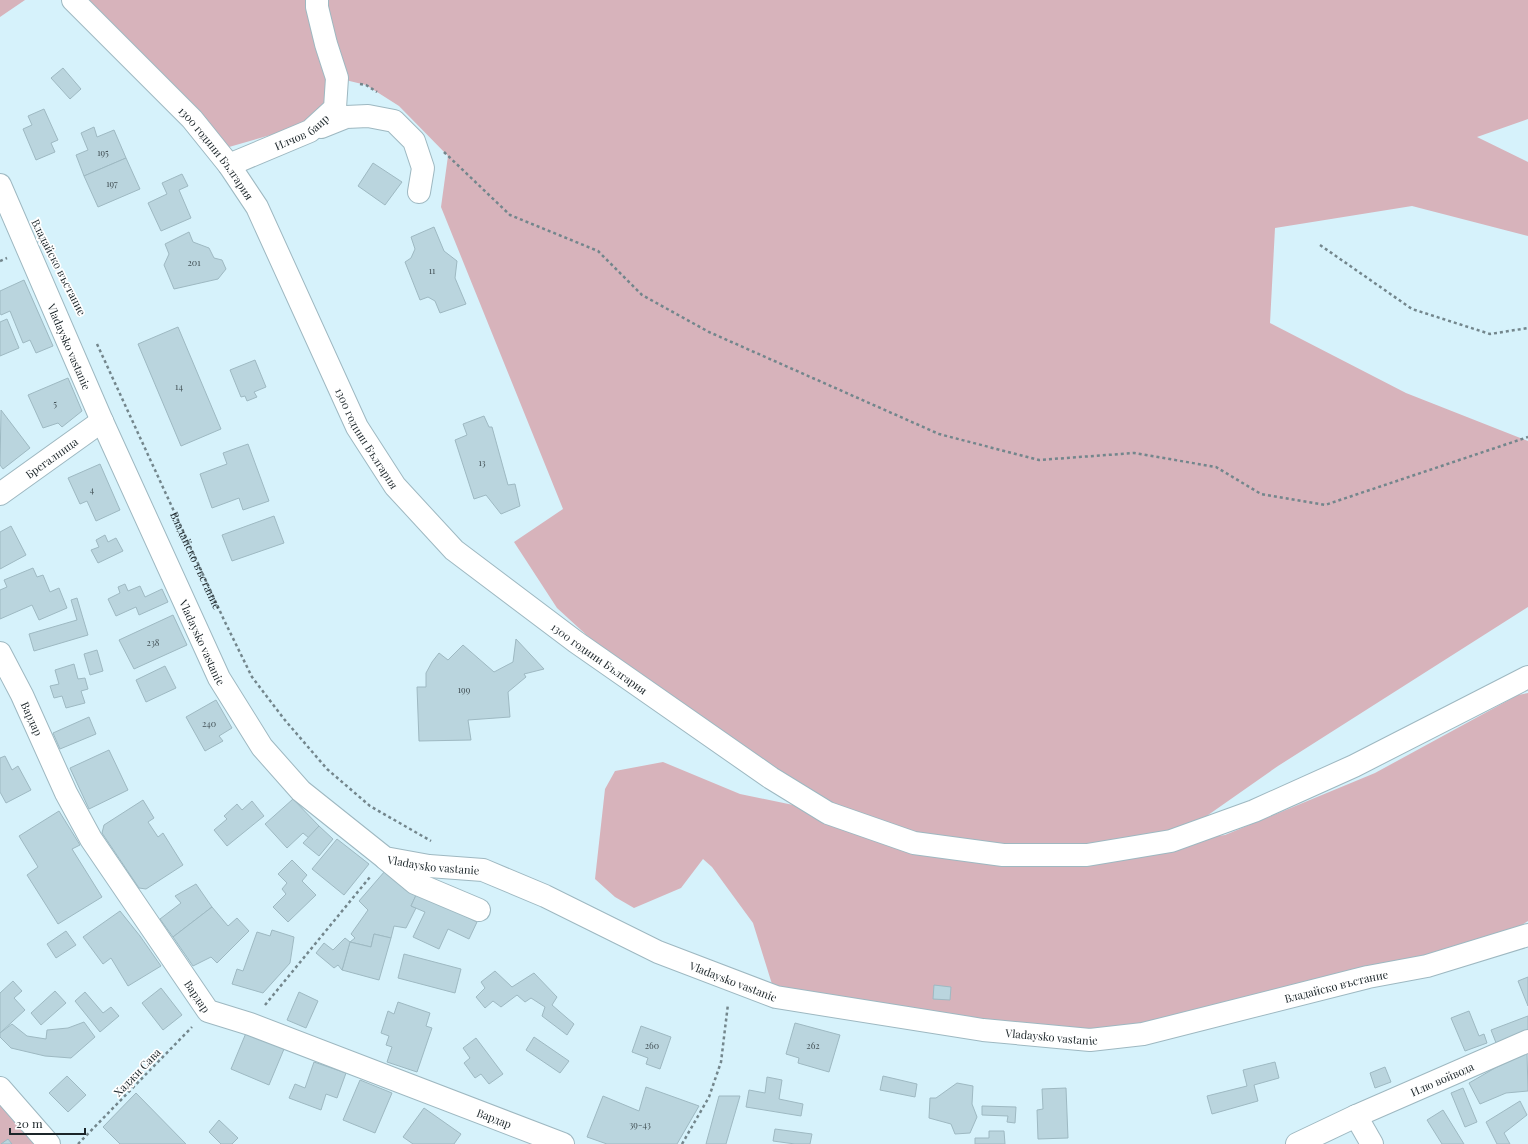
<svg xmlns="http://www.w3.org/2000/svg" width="1528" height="1144" font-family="'Playfair Display',serif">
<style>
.green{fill:#d7b3bb}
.building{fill:#bad5de;stroke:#9eb9c2}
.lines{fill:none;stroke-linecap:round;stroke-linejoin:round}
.minor-casing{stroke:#9eb8c1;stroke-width:24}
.path{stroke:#73868c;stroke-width:2.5;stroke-dasharray:3 3;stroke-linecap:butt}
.minor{stroke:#fff;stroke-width:22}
.labels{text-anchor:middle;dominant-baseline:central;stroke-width:3.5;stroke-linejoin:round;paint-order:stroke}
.number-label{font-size:9px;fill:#435156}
.street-label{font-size:11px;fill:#1b2529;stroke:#fff}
</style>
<rect width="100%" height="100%" fill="#d6f2fb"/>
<g class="green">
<path d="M 0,0 L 25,0 L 0,17 Z"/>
<path d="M 73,0 L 1528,0 L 1528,119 L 1477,137 L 1528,162 L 1528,236 L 1412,206 L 1275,228 L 1270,323 L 1406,393 L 1528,441 L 1528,607 L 1278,766 L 1171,841 L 1116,851 L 1225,835 L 1375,773 L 1518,695 L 1528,693 L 1528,921 L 1484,949 L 1090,1040 L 776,997 L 753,923 L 712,867 L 703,859 L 681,888 L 634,908 L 615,897 L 595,879 L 605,789 L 615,771 L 663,762 L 740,794 L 827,812 L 593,641 L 557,608 L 514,542 L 563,509 L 441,207 L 448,156 L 399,106 L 366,85 L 329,76 L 326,108 L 302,126 L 229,147 Z"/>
<path d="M 0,1095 L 44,1144 L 0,1144 Z"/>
</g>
<g class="building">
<path d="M 63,68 L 81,89 L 70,99 L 51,78 Z"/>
<path d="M 44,109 L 58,140 L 51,143 L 55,152 L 36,160 L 23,129 L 32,125 L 28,116 Z"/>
<path d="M 94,127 L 97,137 L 114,130 L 126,158 L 84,176 L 76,155 L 88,150 L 81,133 Z"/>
<path d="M 126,158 L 140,189 L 98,207 L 84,176 Z"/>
<path d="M 373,163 L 402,182 L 385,205 L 358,186 Z"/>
<path d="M 182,174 L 188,186 L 179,190 L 191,218 L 161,231 L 148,203 L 167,194 L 162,183 Z"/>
<path d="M 434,227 L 444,251 L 457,261 L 455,278 L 466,304 L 440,313 L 435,301 L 428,297 L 420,300 L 405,262 L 411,258 L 415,249 L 411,237 Z"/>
<path d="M 189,232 L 193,242 L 209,248 L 214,258 L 222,260 L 226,269 L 218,279 L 174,289 L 164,265 L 169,254 L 165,244 Z"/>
<path d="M 24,280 L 53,346 L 36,353 L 30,340 L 23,343 L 10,311 L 1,315 L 0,313 L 0,291 Z"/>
<path d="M 7,319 L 19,348 L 0,356 L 0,322 Z"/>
<path d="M 178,327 L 221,429 L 181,446 L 138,344 Z"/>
<path d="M 255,360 L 266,387 L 254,392 L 257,397 L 247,401 L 245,396 L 241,397 L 230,370 Z"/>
<path d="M 68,378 L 82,411 L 62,427 L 58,423 L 43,428 L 28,395 Z"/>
<path d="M 1,410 L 30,448 L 3,469 L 0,465 Z"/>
<path d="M 484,416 L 489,427 L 492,427 L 508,485 L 515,484 L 520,506 L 501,514 L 486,495 L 474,499 L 455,440 L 467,435 L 463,424 Z"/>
<path d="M 248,444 L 269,501 L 243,510 L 239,498 L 212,508 L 200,474 L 227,464 L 223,453 Z"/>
<path d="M 100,464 L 120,510 L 96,521 L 87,501 L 80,504 L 68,478 Z"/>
<path d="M 274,516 L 284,543 L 232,561 L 222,535 Z"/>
<path d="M 11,526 L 26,555 L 0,569 L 0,532 Z"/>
<path d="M 105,535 L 108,542 L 116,538 L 123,551 L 98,563 L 91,550 L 99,547 L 96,540 Z"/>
<path d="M 33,568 L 37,577 L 43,575 L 50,592 L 59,588 L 67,608 L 39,620 L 32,605 L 0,619 L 0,590 L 7,587 L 4,580 Z"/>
<path d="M 125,584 L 128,591 L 140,586 L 145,597 L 162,589 L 168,602 L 139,615 L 136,607 L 116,616 L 108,599 L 120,593 L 118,587 Z"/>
<path d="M 77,598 L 88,635 L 34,651 L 29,634 L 77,620 L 71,600 Z"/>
<path d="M 173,615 L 187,645 L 134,669 L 119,640 Z"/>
<path d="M 516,639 L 544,669 L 524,674 L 526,677 L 508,692 L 510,717 L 468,720 L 471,740 L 419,741 L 417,687 L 426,687 L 426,673 L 432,662 L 439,653 L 448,660 L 463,645 L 494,672 L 513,662 Z"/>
<path d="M 97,650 L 103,671 L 90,675 L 84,654 Z"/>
<path d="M 74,664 L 78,679 L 85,678 L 88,689 L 81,691 L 85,703 L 66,708 L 62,696 L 54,698 L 50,686 L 59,684 L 55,670 Z"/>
<path d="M 165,666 L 176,688 L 146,702 L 136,680 Z"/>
<path d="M 216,700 L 232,728 L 219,736 L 223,741 L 205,751 L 186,717 Z"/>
<path d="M 89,717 L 96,734 L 60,749 L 53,733 Z"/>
<path d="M 109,750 L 128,790 L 89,809 L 70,768 Z"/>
<path d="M 5,756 L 12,770 L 18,766 L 31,790 L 6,803 L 0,792 L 0,758 Z"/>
<path d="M 293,799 L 319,826 L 309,838 L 303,833 L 287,848 L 265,824 Z"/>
<path d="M 143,800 L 154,818 L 148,822 L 158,837 L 163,833 L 183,865 L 146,889 L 139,888 L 102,833 L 104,825 Z"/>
<path d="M 252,801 L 264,816 L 227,846 L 214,830 L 227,819 L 224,816 L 237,804 L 242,810 Z"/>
<path d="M 59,811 L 80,845 L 72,849 L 102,897 L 58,924 L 27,875 L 38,867 L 19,836 Z"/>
<path d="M 319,826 L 333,839 L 319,856 L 303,843 Z"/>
<path d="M 337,839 L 369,864 L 344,895 L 312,869 Z"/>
<path d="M 292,860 L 307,875 L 302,881 L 316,895 L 288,922 L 273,907 L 286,894 L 282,889 L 287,883 L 278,874 Z"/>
<path d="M 385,871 L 417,893 L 411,906 L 416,908 L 406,928 L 394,926 L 391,938 L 374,934 L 371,947 L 350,942 L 355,938 L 351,934 L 368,910 L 359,901 Z"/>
<path d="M 196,884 L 212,907 L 173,937 L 160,919 L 181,903 L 175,896 Z"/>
<path d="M 417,893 L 477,922 L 469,939 L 448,929 L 439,949 L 413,937 L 425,912 L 411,906 Z"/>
<path d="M 212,907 L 228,926 L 237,918 L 249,931 L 217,963 L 211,957 L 193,966 L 173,937 Z"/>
<path d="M 120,911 L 140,936 L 161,966 L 128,986 L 111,958 L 103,964 L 83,937 Z"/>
<path d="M 272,930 L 294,937 L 290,963 L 263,993 L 232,984 L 237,969 L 243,971 L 257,932 L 270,936 Z"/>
<path d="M 66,931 L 76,945 L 56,958 L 47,944 Z"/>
<path d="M 374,934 L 391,938 L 379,980 L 342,970 L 350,942 L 371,947 Z"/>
<path d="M 345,938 L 350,942 L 342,970 L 338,965 L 334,968 L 316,953 L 324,943 L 333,950 Z"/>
<path d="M 404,954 L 461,969 L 455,993 L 398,978 Z"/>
<path d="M 495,971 L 512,987 L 534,973 L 557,997 L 552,1005 L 574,1024 L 567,1035 L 542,1016 L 545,1007 L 531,998 L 525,1002 L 517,995 L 501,1007 L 493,1001 L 485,1008 L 476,997 L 485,988 L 481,982 Z"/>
<path d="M 1528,977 L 1528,1006 L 1518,981 Z"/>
<path d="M 13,981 L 22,991 L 14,998 L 25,1010 L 0,1033 L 0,993 Z"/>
<path d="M 934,985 L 951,987 L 950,1000 L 933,999 Z"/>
<path d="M 161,988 L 182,1015 L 163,1030 L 142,1003 Z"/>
<path d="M 55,991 L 66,1003 L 41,1025 L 31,1013 Z"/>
<path d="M 85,992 L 103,1013 L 111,1007 L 119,1016 L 100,1032 L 75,1001 Z"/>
<path d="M 299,992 L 318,1001 L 306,1028 L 287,1020 Z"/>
<path d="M 398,1002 L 430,1013 L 426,1026 L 432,1028 L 417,1072 L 387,1062 L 392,1047 L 386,1045 L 389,1036 L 381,1033 L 388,1011 L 394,1014 Z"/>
<path d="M 1469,1011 L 1479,1036 L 1484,1034 L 1487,1043 L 1465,1051 L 1451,1018 Z"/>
<path d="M 1528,1016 L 1528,1036 L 1498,1048 L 1491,1030 Z"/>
<path d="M 84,1022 L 95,1037 L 71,1058 L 45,1056 L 11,1048 L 0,1037 L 0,1033 L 12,1024 L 27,1036 L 46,1039 L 47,1030 L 68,1028 Z"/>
<path d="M 795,1023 L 840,1035 L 829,1072 L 798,1063 L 799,1058 L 786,1054 Z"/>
<path d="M 641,1026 L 671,1037 L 660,1069 L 646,1064 L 648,1058 L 632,1052 Z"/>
<path d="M 246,1033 L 284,1049 L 269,1085 L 231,1069 Z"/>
<path d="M 534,1037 L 569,1061 L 560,1073 L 526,1050 Z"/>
<path d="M 476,1038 L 503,1074 L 489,1084 L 481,1074 L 475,1078 L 464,1063 L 470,1058 L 463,1048 Z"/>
<path d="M 1527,1053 L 1528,1091 L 1506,1093 L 1480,1104 L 1469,1083 L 1495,1068 Z"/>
<path d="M 314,1062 L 346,1073 L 337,1098 L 326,1094 L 321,1110 L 289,1098 L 295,1084 L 305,1088 Z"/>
<path d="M 1275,1062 L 1279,1078 L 1254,1085 L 1258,1101 L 1212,1114 L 1207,1096 L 1247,1086 L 1243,1070 Z"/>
<path d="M 1385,1067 L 1391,1082 L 1375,1088 L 1370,1073 Z"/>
<path d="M 67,1076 L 86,1095 L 68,1112 L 49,1093 Z"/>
<path d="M 883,1076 L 917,1084 L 915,1097 L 880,1090 Z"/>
<path d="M 767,1077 L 782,1080 L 779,1099 L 803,1104 L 801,1116 L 746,1107 L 749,1090 L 765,1093 Z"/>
<path d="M 360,1080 L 392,1093 L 375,1133 L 343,1120 Z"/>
<path d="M 957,1083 L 973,1086 L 972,1104 L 977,1117 L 970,1133 L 955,1134 L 951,1124 L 929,1118 L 930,1098 L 936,1098 Z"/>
<path d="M 646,1087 L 699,1106 L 677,1144 L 607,1144 L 587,1137 L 603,1096 L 639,1111 Z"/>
<path d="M 1066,1088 L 1068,1138 L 1038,1139 L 1037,1110 L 1043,1109 L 1042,1089 Z"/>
<path d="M 1463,1088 L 1477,1122 L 1465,1127 L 1451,1093 Z"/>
<path d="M 136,1093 L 186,1144 L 120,1144 L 103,1127 Z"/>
<path d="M 719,1096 L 740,1096 L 726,1144 L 706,1144 Z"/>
<path d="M 1520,1101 L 1527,1115 L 1504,1133 L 1510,1144 L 1497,1144 L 1486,1122 Z"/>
<path d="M 982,1106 L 1016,1107 L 1015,1123 L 1007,1122 L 1008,1116 L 982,1115 Z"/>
<path d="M 424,1108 L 461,1134 L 454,1144 L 413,1144 L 403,1137 Z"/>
<path d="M 1443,1110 L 1464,1144 L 1442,1144 L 1427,1120 Z"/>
<path d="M 219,1120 L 238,1138 L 232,1144 L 221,1144 L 209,1132 Z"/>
<path d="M 775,1129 L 812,1134 L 810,1144 L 795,1144 L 773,1141 Z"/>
<path d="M 989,1131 L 1004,1131 L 1005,1144 L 975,1144 L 975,1138 L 989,1138 Z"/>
<path d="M 8,1139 L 12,1144 L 1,1144 Z"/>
</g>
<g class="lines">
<defs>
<g id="minor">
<path id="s2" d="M 73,0 L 192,119 L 229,165 L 257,207 L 357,427 L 395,486 L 454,550 L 576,642 L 771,778 L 828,813 L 914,843 L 1003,855 L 1087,855 L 1171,841 L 1254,811 L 1354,766 L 1528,677"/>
<path d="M 321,127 L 346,117 L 368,116 L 394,121 L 414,141 L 423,168 L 419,192"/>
<path id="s3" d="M 229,165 L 310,131 L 335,108 L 337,78 L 326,44 L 317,7 L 317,0"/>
<path id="s4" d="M 0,185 L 102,421 L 219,678 L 262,747 L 301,791 L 385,858 L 429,866 L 483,870 L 545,896 L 658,952 L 776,997 L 983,1030 L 1090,1040 L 1143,1034 L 1368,977 L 1427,966 L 1528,935"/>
<path id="s5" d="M 0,494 L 102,421"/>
<path id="s6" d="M 0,653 L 22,695 L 66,793 L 91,839 L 208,1011 L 250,1024 L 563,1144"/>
<path d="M 386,859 L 415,883 L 479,910"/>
<path d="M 0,1088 L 49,1144"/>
<path d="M 1356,1116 L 1372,1144"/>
<path id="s7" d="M 1297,1144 L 1356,1116 L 1528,1041"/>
</g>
</defs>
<use href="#minor" class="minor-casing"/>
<g class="path">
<path d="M 360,84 L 366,85 L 377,92"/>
<path d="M 444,152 L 510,215 L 598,251 L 642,295 L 709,332 L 939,434 L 1039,460 L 1134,453 L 1216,467 L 1261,494 L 1325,505 L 1528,437"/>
<path d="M 1320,245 L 1412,309 L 1490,334 L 1528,328"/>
<path d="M 0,261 L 7,258"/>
<path id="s1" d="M 97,344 L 224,620 L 252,677 L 284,719 L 327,769 L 370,806 L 431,841"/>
<path d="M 265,1005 L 370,877"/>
<path d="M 78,1144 L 192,1027"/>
<path d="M 682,1144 L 709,1097 L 721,1062 L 728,1004"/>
</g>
<use href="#minor" class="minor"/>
</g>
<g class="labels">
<g class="number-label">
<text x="103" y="152">195</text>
<text x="112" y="183">197</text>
<text x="194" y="262">201</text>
<text x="432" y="270">11</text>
<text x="179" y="386">14</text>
<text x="55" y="403">5</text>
<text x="482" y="462">13</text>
<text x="92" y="489">4</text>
<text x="153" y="642">238</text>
<text x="464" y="689">199</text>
<text x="209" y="723">240</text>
<text x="652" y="1045">260</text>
<text x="813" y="1045">262</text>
<text x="640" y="1124">39-43</text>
</g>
<g class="street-label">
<text stroke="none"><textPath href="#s3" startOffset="80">Илчов баир</textPath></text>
<text stroke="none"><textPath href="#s2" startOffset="210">1300 години България</textPath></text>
<text transform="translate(59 267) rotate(63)">Владайско въстание</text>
<text stroke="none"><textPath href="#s4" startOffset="176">Vladaysko vastanie</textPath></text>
<text stroke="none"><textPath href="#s2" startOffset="534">1300 години България</textPath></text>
<text stroke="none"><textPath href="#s5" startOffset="63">Брегалница</textPath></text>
<text stroke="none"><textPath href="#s1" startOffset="238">Владайско въстание</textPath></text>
<text stroke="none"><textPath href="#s4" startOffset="500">Vladaysko vastanie</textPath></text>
<text stroke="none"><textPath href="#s2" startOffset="858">1300 години България</textPath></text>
<text stroke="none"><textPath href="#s6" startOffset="73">Вардар</textPath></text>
<text stroke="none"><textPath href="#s4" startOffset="836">Vladaysko vastanie</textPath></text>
<text stroke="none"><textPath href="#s4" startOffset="1160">Vladaysko vastanie</textPath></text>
<text stroke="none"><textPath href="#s4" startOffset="1775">Владайско въстание</textPath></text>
<text stroke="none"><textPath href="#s6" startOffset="397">Вардар</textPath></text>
<text stroke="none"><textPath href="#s4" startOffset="1484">Vladaysko vastanie</textPath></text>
<text transform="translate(137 1072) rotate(-46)">Хаджи Сава</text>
<text stroke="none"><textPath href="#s7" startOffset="159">Илю войвода</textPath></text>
<text stroke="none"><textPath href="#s6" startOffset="721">Вардар</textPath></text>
</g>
</g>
<path d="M10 1128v6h75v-6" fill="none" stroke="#1b2529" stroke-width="2"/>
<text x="16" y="1128" font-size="12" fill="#1b2529" stroke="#ffffff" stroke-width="3" paint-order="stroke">20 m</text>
</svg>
